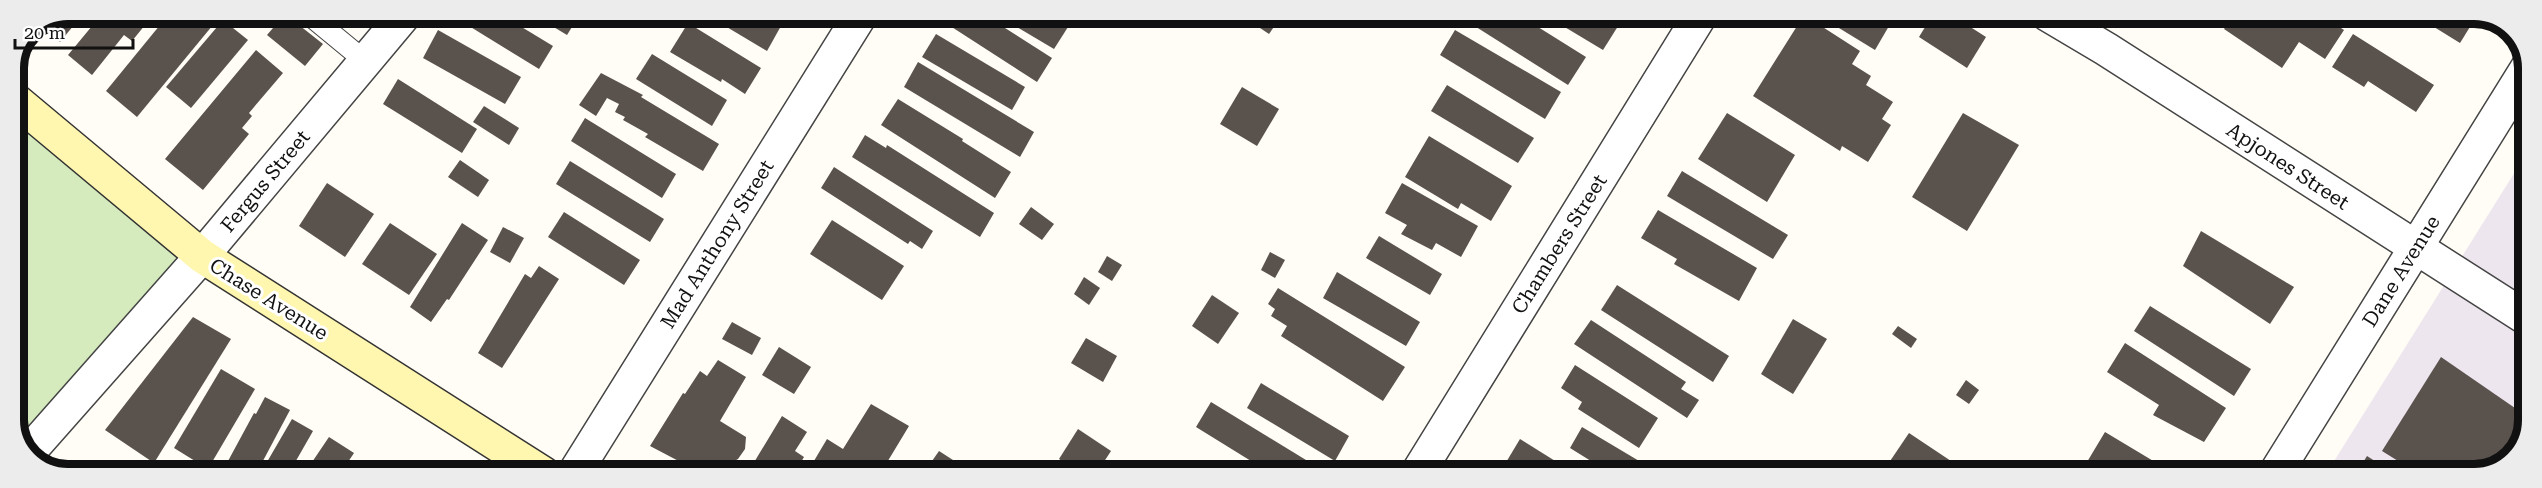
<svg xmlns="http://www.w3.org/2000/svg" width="2542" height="488" font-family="'Roboto Serif',serif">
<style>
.industrial{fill:#eee6ef}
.green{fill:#d5ebbd}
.building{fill:#5a524d}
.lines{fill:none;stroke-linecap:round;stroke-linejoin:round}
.lane-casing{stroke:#444;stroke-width:22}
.street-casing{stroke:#444;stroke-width:36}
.secondary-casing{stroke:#333;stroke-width:36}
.lane{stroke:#fff;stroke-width:20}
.street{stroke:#fff;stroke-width:33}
.secondary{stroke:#fff6b0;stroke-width:33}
.labels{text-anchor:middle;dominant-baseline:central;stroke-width:6;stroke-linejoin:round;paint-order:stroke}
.street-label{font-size:20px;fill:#111;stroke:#fff}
.rim{fill:none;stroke:#111;stroke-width:8}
</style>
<rect width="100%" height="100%" fill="#fffdf5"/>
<path class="industrial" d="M 2528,151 L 2528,430 L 2510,461 L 2474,474 L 2326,474 Z"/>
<path class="green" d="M 31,113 L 202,256 L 27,454 L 14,427 L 14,134 Z"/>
<g class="building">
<path d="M 68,13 L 83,14 L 60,42 L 40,25 Z"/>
<path d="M 102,14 L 154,14 L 132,41 L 124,35 L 92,75 L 68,55 Z"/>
<path d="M 169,14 L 222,14 L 137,117 L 106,91 Z"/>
<path d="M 285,14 L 323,44 L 305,66 L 267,35 Z"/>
<path d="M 459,14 L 500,14 L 553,46 L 539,69 L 456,18 Z"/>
<path d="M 532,14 L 580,14 L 567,35 Z"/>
<path d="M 705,14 L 760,14 L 781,26 L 767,51 Z"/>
<path d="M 949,14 L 983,14 L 1052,58 L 1037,82 L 944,22 Z"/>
<path d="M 995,14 L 1046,14 L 1068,27 L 1054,49 Z"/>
<path d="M 1261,14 L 1274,14 L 1280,18 L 1269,34 L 1254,24 Z"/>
<path d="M 1480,14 L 1517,14 L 1586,57 L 1568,85 L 1473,25 Z"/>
<path d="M 1543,14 L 1605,14 L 1620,23 L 1603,50 Z"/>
<path d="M 1816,14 L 1896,14 L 1875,50 Z"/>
<path d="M 1933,14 L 1950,14 L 1986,37 L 1967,68 L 1919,37 Z"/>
<path d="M 2233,14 L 2302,14 L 2307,18 L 2309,14 L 2320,14 L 2344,30 L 2325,59 L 2299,42 L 2282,68 L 2224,29 Z"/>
<path d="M 2413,14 L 2478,14 L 2460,43 Z"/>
<path d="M 1804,15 L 1860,51 L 1852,64 L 1871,76 L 1866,85 L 1893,102 L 1882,119 L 1891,125 L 1868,162 L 1842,146 L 1840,151 L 1753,96 Z"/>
<path d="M 223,20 L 248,40 L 191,108 L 166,87 Z"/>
<path d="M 688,23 L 761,68 L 745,94 L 722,79 L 721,82 L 670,52 Z"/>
<path d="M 438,30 L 521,77 L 505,104 L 423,58 Z"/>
<path d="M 1455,30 L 1561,92 L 1545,119 L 1440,55 Z"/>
<path d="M 936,34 L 1025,87 L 1012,110 L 922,57 Z"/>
<path d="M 2353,34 L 2434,85 L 2416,112 L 2368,81 L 2364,87 L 2332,67 Z"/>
<path d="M 256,50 L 283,73 L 249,113 L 252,116 L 242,128 L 249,134 L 203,190 L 165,159 Z"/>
<path d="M 652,54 L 727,100 L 712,126 L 636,79 Z"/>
<path d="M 918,62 L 1034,132 L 1020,157 L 904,87 Z"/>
<path d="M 601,73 L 643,95 L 641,97 L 719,144 L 703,171 L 645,137 L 648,134 L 623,120 L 625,117 L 615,112 L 619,104 L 607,98 L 596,116 L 579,105 Z"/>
<path d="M 398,79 L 477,129 L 462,153 L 383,104 Z"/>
<path d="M 1447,85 L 1534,138 L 1518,163 L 1431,111 Z"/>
<path d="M 1242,87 L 1279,109 L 1257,146 L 1220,124 Z"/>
<path d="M 898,99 L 963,139 L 962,141 L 1011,172 L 995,198 L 881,125 Z"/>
<path d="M 484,106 L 519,128 L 509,145 L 473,122 Z"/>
<path d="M 1727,113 L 1795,155 L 1767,202 L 1698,159 Z"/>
<path d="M 1963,113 L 2019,145 L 1967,231 L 1912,197 Z"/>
<path d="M 585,118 L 676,174 L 662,198 L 571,141 Z"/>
<path d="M 865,135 L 886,148 L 887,145 L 994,213 L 980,237 L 852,157 Z"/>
<path d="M 1429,136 L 1512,186 L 1491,221 L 1461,203 L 1458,209 L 1405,177 Z"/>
<path d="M 460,160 L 489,180 L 478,197 L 448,177 Z"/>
<path d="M 570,161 L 664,219 L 650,242 L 556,184 Z"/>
<path d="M 834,167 L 933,231 L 922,249 L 910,241 L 908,244 L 821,188 Z"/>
<path d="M 1682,171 L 1788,235 L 1773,259 L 1667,196 Z"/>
<path d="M 327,183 L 374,214 L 345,257 L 299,226 Z"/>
<path d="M 1402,183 L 1478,226 L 1461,257 L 1436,243 L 1432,250 L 1401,234 L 1407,225 L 1385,213 Z"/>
<path d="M 1031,207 L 1054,224 L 1042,240 L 1019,224 Z"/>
<path d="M 1658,210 L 1757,268 L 1739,301 L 1674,264 L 1677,259 L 1641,238 Z"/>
<path d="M 564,212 L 640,260 L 624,285 L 548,237 Z"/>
<path d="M 832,220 L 904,266 L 882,300 L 810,254 Z"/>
<path d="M 390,223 L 437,254 L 409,295 L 362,264 Z"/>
<path d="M 462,223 L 488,240 L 449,300 L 447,299 L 431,322 L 410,307 Z"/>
<path d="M 503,227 L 524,238 L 510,263 L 490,252 Z"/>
<path d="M 2201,231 L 2294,287 L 2270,324 L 2183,266 Z"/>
<path d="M 1379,236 L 1442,274 L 1430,295 L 1366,258 Z"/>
<path d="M 1270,252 L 1285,260 L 1275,278 L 1261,270 Z"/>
<path d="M 1107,256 L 1122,265 L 1112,281 L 1098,272 Z"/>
<path d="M 539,266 L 559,279 L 502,368 L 478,353 L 525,274 L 531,278 Z"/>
<path d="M 1337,272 L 1420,322 L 1406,346 L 1323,298 Z"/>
<path d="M 1084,277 L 1100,288 L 1089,305 L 1074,294 Z"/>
<path d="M 1617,285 L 1729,356 L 1713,382 L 1601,310 Z"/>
<path d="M 1278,288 L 1405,367 L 1383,401 L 1281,336 L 1287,326 L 1271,316 L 1275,309 L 1268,304 Z"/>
<path d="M 1212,295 L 1239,313 L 1218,344 L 1192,326 Z"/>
<path d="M 2150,306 L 2251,369 L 2234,396 L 2134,331 Z"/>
<path d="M 193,317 L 231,339 L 154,463 L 105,430 Z"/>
<path d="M 1793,319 L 1827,339 L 1793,394 L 1761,374 Z"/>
<path d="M 1591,320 L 1686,382 L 1681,389 L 1699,400 L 1687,418 L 1574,344 Z"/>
<path d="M 732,322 L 761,338 L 752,355 L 722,339 Z"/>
<path d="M 1898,326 L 1917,339 L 1911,348 L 1892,334 Z"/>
<path d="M 1086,338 L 1117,356 L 1103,382 L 1071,363 Z"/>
<path d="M 2125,343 L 2226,408 L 2204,442 L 2153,415 L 2159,405 L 2107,372 Z"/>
<path d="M 779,347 L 811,367 L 794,394 L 762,375 Z"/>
<path d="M 2441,357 L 2528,417 L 2528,430 L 2510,461 L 2474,474 L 2419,474 L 2382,451 Z"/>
<path d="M 718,360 L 746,377 L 720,421 L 746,437 L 745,449 L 738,459 L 731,463 L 724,474 L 686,474 L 690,467 L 650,446 L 683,393 L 685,394 L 700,371 L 707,376 Z"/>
<path d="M 1575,365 L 1658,418 L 1639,448 L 1578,409 L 1582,402 L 1561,388 Z"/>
<path d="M 221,369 L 255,389 L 208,469 L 174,448 Z"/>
<path d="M 1966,380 L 1979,390 L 1969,404 L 1956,395 Z"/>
<path d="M 1261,383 L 1349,436 L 1335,461 L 1247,408 Z"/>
<path d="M 265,397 L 290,410 L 256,474 L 221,474 L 254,413 L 256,414 Z"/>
<path d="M 1211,402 L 1324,471 L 1323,474 L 1272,474 L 1196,427 Z"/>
<path d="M 871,404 L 909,426 L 880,474 L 812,474 L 808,471 L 827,439 L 843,449 Z"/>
<path d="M 782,416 L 807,432 L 795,451 L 804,457 L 794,474 L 747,474 Z"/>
<path d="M 292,419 L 313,431 L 293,466 L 296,468 L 293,474 L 260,474 Z"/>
<path d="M 1582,427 L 1661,474 L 1605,474 L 1607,471 L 1570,448 Z"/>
<path d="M 1078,429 L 1111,451 L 1096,474 L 1082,474 L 1059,459 Z"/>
<path d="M 2105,432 L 2175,474 L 2100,474 L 2102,471 L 2087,462 Z"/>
<path d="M 1909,433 L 1951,461 L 1942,474 L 1882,473 Z"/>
<path d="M 329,437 L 354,453 L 344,468 L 352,474 L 304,474 Z"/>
<path d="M 1520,439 L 1576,474 L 1521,474 L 1505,464 Z"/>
<path d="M 939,451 L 953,460 L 945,474 L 923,474 Z"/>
<path d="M 2367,456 L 2395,474 L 2356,474 Z"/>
</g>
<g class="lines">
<defs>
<path id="lane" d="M 308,14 L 365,61"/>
<g id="street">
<path d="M 2047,14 L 2106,49 L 2528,319"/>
<path d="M 27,454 L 202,256 L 405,14"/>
<path d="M 574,474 L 861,14"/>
<path d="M 1417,474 L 1701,14"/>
<path d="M 2275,474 L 2528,67"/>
</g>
<path id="secondary" d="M 14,99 L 202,256 L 544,474"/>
</defs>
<use href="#lane" class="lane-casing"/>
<use href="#street" class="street-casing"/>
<use href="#secondary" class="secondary-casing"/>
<use href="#lane" class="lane"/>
<use href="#street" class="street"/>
<use href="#secondary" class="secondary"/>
</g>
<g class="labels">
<g class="street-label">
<text transform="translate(2288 166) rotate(33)">Apjones Street</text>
<text transform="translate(265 181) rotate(-50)">Fergus Street</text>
<text transform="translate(717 244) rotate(-58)">Mad Anthony Street</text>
<text transform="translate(1559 244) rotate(-58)">Chambers Street</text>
<text transform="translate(2401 271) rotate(-58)">Dane Avenue</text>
<text transform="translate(269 299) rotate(32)">Chase Avenue</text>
</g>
</g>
<path d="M0 0H2542V488H0ZM68 24H2474A44 44 0 0 1 2518 68V420A44 44 0 0 1 2474 464H68A44 44 0 0 1 24 420V68A44 44 0 0 1 68 24Z" fill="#ececec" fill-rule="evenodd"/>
<path class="rim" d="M68 24H2474A44 44 0 0 1 2518 68V420A44 44 0 0 1 2474 464H68A44 44 0 0 1 24 420V68A44 44 0 0 1 68 24Z"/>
<path d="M15 39v9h118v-9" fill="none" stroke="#111111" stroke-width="3"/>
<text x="24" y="39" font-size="18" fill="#111111" stroke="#ffffff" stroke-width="4.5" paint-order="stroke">20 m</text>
</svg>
